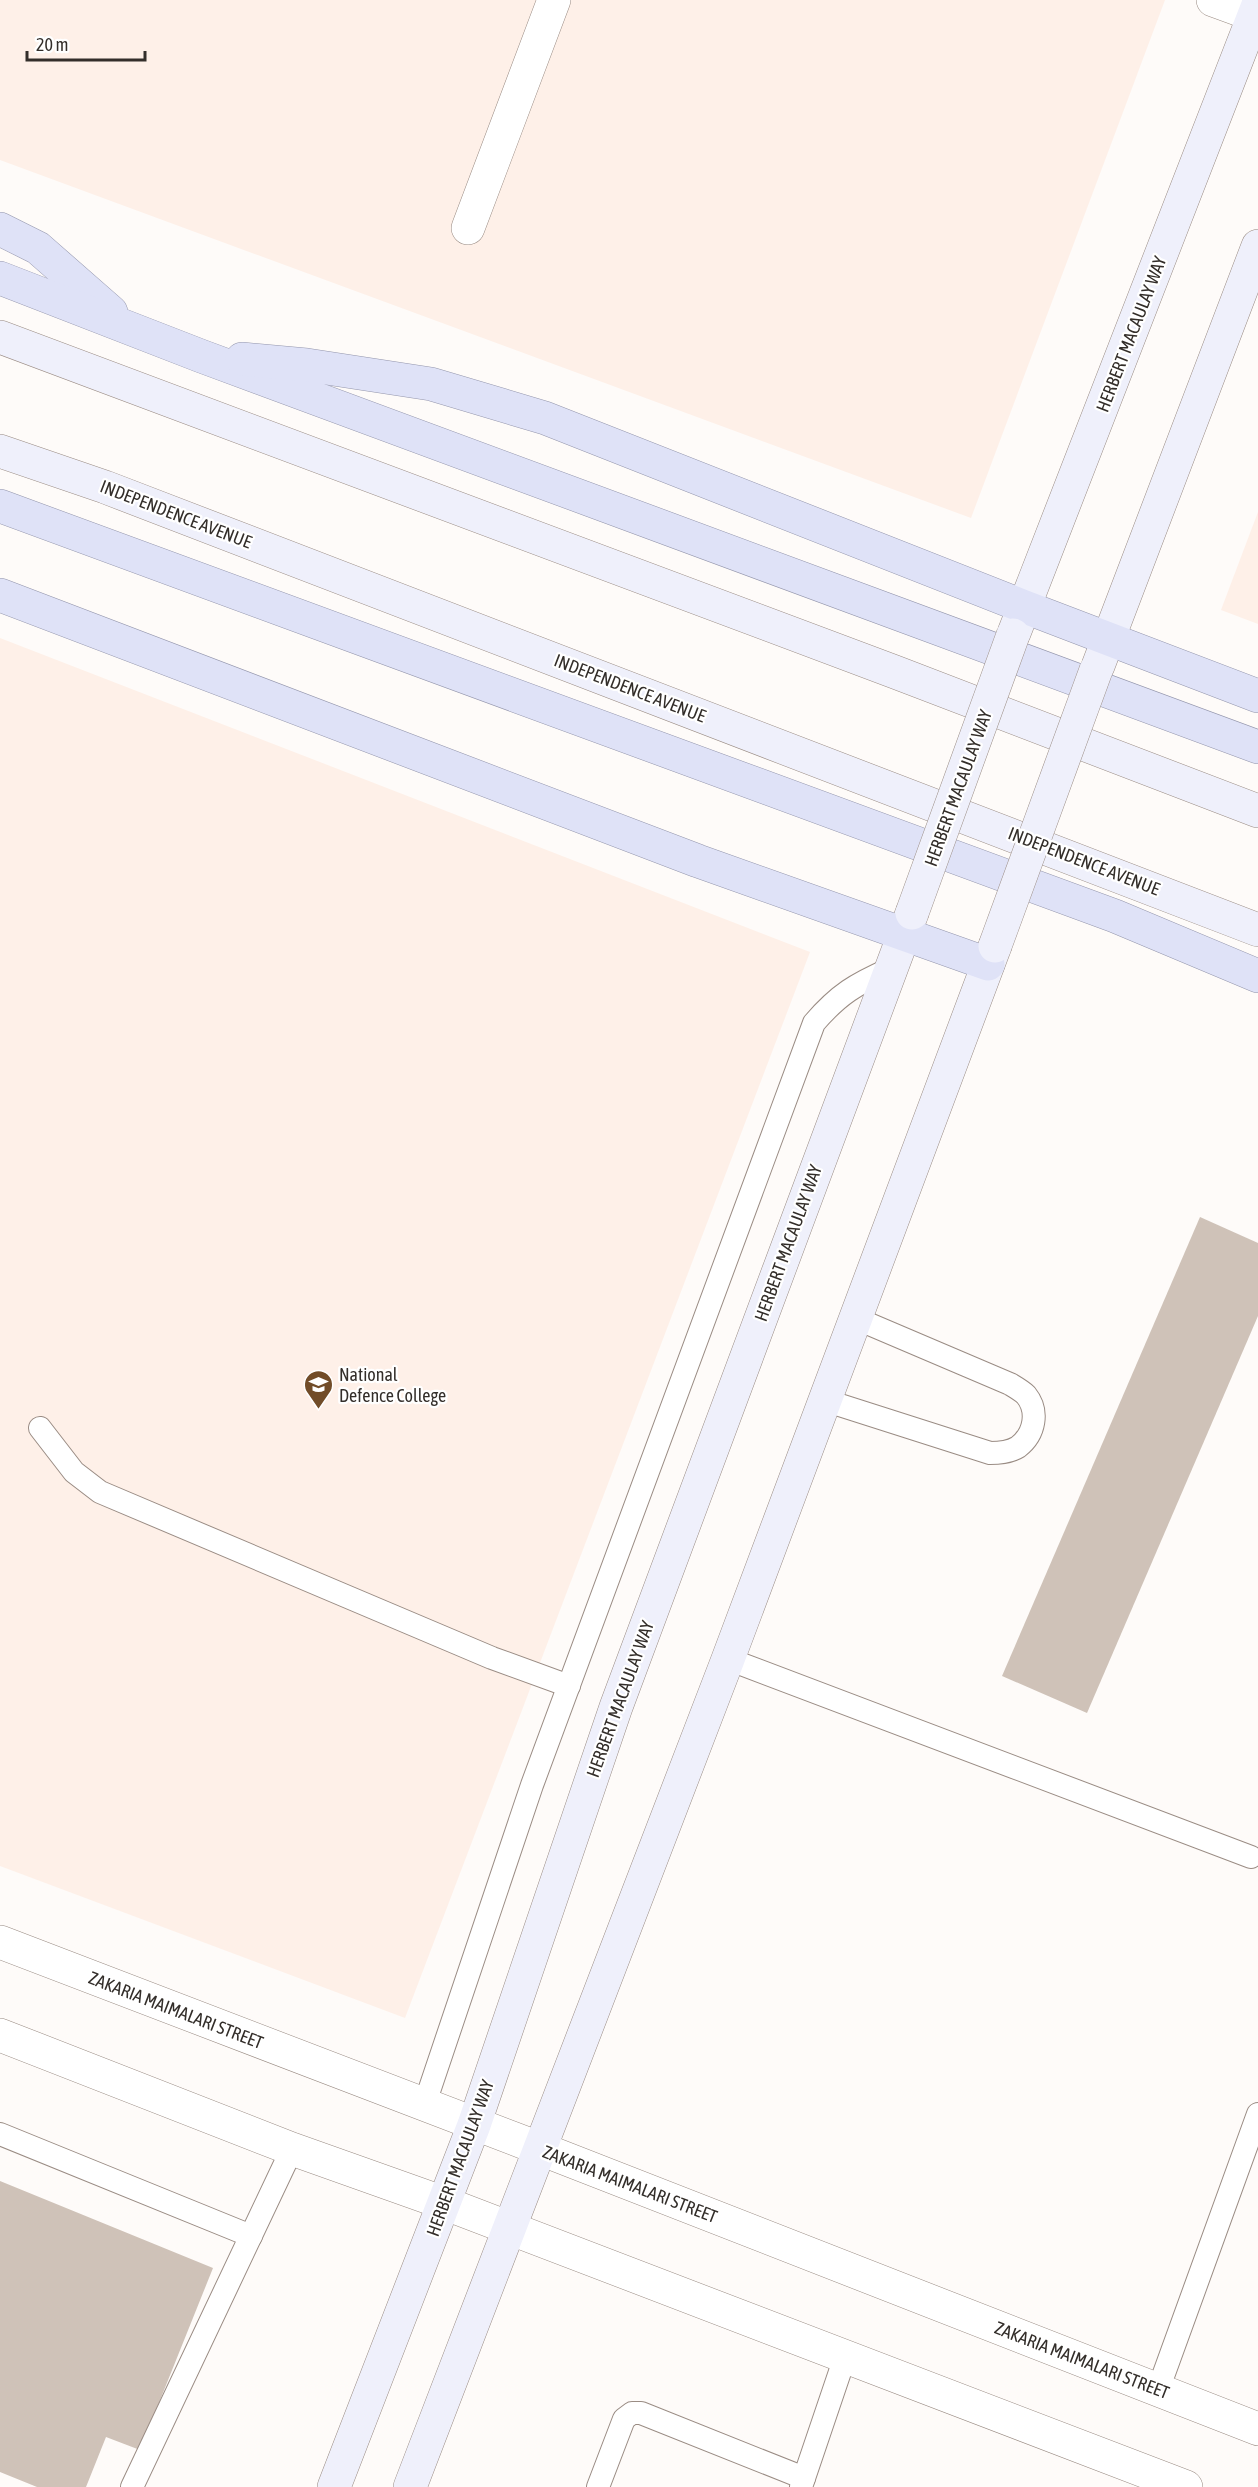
<svg xmlns="http://www.w3.org/2000/svg" width="1258" height="2487" font-family="'Asap Condensed',sans-serif">
<style>
.built{fill:#fef0e8}
.building{fill:#cfc2b8}
.lines{fill:none;stroke-linecap:round;stroke-linejoin:round}
.service-casing{stroke:#9a8c84;stroke-width:24}
.minor-casing{stroke:#9a8c84;stroke-width:34}
.tertiary-casing{stroke:#9a8c84;stroke-width:34}
.secondary-casing{stroke:#9a8c84;stroke-width:34}
.primary-casing{stroke:#9496ac;stroke-width:34}
.service{stroke:#fff;stroke-width:22}
.minor{stroke:#fff;stroke-width:33}
.tertiary{stroke:#fff;stroke-width:33}
.secondary{stroke:#eff0fb;stroke-width:33}
.primary{stroke:#dfe2f7;stroke-width:33}
.secondary-bridge-casing{stroke:#9a8c84;stroke-width:34;stroke-linecap:butt}
.secondary-bridge{stroke:#eff0fb;stroke-width:33}
.labels{text-anchor:middle;dominant-baseline:central;stroke-width:4.5;stroke-linejoin:round;paint-order:stroke}
.street-label{font-size:18px;fill:#332e2a;stroke:#fff}
.poi-label{font-size:18px;fill:#332e2a;stroke:#fff;text-anchor:start}
</style>
<rect width="100%" height="100%" fill="#fefbf9"/>
<g class="built">
<path d="M 0,0 L 1165,0 L 971,518 L 0,160 Z"/>
<path d="M 1258,512 L 1258,624 L 1221,610 Z"/>
<path d="M 0,638 L 810,952 L 405,2018 L 0,1866 Z"/>
</g>
<g class="building">
<path d="M 1200,1217 L 1258,1243 L 1258,1316 L 1087,1713 L 1002,1676 Z"/>
<path d="M 0,2181 L 213,2268 L 140,2450 L 106,2437 L 86,2487 L 37,2487 L 0,2472 Z"/>
</g>
<g class="lines">
<defs>
<g id="service">
<path d="M 824,1400 L 990,1453 C 999,1453 1010,1452 1018,1447 C 1035,1434 1039,1411 1026,1395 C 1022,1391 1015,1387 1010,1384 L 855,1318"/>
<path d="M 40,1428 L 74,1472 L 100,1492 L 492,1658 L 569,1686"/>
<path d="M 728,1659 L 1251,1857"/>
<path d="M 424,2106 L 532,1785 L 814,1023 C 839,994 856,984 890,969"/>
<path d="M 0,2134 L 251,2236"/>
<path d="M 1158,2390 L 1258,2114"/>
<path d="M 132,2487 L 292,2149"/>
<path d="M 598,2487 L 624,2419 L 632,2413 L 641,2413 L 804,2478"/>
<path d="M 801,2487 L 845,2357"/>
</g>
<g id="minor">
<path d="M 1213,0 L 1254,15"/>
<path d="M 468,228 L 554,0"/>
</g>
<g id="tertiary">
<path d="M 0,1942 L 541,2149 L 1258,2429"/>
<path d="M 0,2035 L 292,2149 L 444,2203 L 1186,2487"/>
</g>
<g id="secondary">
<path d="M 0,337 L 895,672 L 1258,811"/>
<path d="M 0,451 L 105,487 L 1258,930"/>
<path d="M 1014,633 L 1258,5"/>
<path d="M 1098,666 L 1258,246"/>
<path d="M 334,2487 L 474,2125 L 616,1707 L 912,913"/>
<path d="M 410,2487 L 728,1659 L 995,946"/>
</g>
<g id="primary">
<path d="M 0,229 L 38,248 L 111,312"/>
<path d="M 0,278 L 201,356 L 1258,747"/>
<path d="M 242,359 L 307,365 L 431,384 L 545,418 L 1025,607 L 1258,696"/>
<path d="M 0,506 L 1115,916 L 1258,976"/>
<path d="M 0,595 L 698,861 L 988,964"/>
</g>
</defs>
<use href="#service" class="service-casing"/>
<use href="#minor" class="minor-casing"/>
<use href="#tertiary" class="tertiary-casing"/>
<use href="#secondary" class="secondary-casing"/>
<use href="#primary" class="primary-casing"/>
<use href="#service" class="service"/>
<use href="#minor" class="minor"/>
<use href="#tertiary" class="tertiary"/>
<use href="#secondary" class="secondary"/>
<use href="#primary" class="primary"/>
<defs>
<g id="secondary-bridge">
<path d="M 912,913 L 1013,635"/>
<path d="M 995,946 L 1096,670"/>
</g>
</defs>
<use href="#secondary-bridge" class="secondary-bridge-casing"/>
<use href="#secondary-bridge" class="secondary-bridge"/>
</g>
<defs>
<symbol id="university-pin" viewBox="-11 -11 22 30"><path d="M0 17L-7.5 6A9.5 9.5 0 1 1 7.5 6Z" fill="#714c28" stroke="#fff"/><path d="M0-5L7-2L0 1L-7-2ZM-4 1L0 2.5L4 1V4Q0 6-4 4Z" fill="#fff"/></symbol>
</defs>
<g fill-rule="evenodd">
<use href="#university-pin" x="302" y="1368" width="33" height="45"/>
</g>
<g class="labels">
<g class="street-label">
<text transform="translate(1131 334) rotate(-69)">HERBERT MACAULAY WAY</text>
<text transform="translate(176 514) rotate(21)">INDEPENDENCE AVENUE</text>
<text transform="translate(630 688) rotate(21)">INDEPENDENCE AVENUE</text>
<text transform="translate(958 788) rotate(-70)">HERBERT MACAULAY WAY</text>
<text transform="translate(1084 861) rotate(21)">INDEPENDENCE AVENUE</text>
<text transform="translate(788 1243) rotate(-70)">HERBERT MACAULAY WAY</text>
<text transform="translate(620 1699) rotate(-70)">HERBERT MACAULAY WAY</text>
<text transform="translate(176 2010) rotate(21)">ZAKARIA MAIMALARI STREET</text>
<text transform="translate(460 2158) rotate(-70)">HERBERT MACAULAY WAY</text>
<text transform="translate(630 2184) rotate(21)">ZAKARIA MAIMALARI STREET</text>
<text transform="translate(1082 2360) rotate(21)">ZAKARIA MAIMALARI STREET</text>
</g>
<g class="poi-label">
<text x="339" y="1374">National<tspan x="339" dy="21">Defence College</tspan></text>
</g>
</g>
<path d="M27 51v9h118v-9" fill="none" stroke="#332e2a" stroke-width="3"/>
<text x="36" y="51" font-size="18" fill="#332e2a" stroke="#ffffff" stroke-width="4.5" paint-order="stroke">20 m</text>
</svg>
